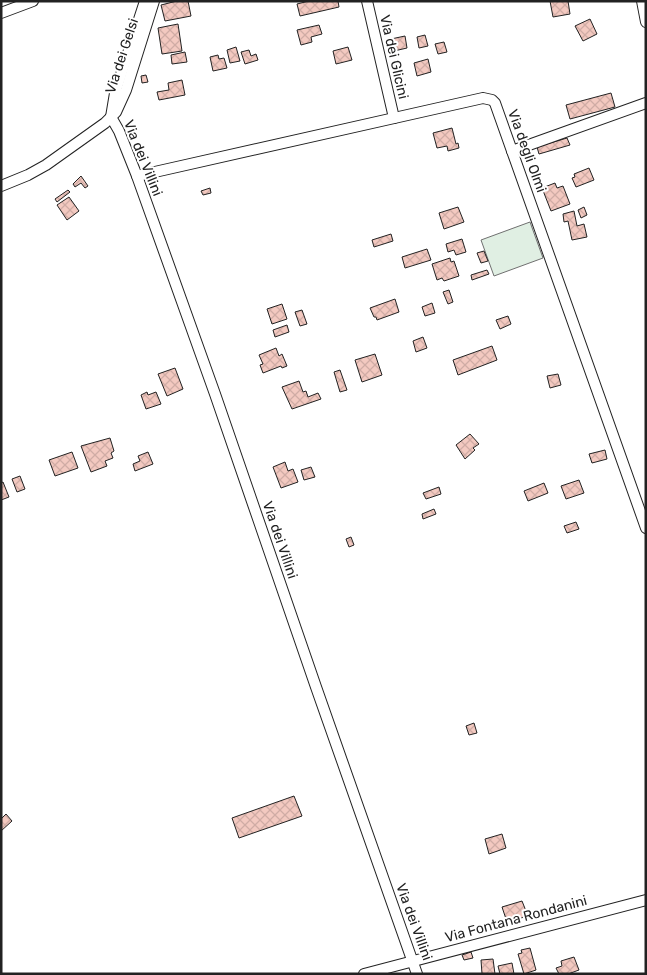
<svg xmlns="http://www.w3.org/2000/svg" width="647" height="975" font-family="Rubik,sans-serif">
<style>
.garden{fill:#e0efe3;stroke:#6f6f6f}
.building{fill:url(#building-cross-hatch);stroke:#222}
.lines{fill:none;stroke-linecap:round;stroke-linejoin:round}
.minor-casing{stroke:#222;stroke-width:12}
.minor{stroke:#fff;stroke-width:10}
.labels{text-anchor:middle;dominant-baseline:central;stroke-width:4;stroke-linejoin:round;paint-order:stroke}
.street-label{font-size:14px;fill:#222;stroke:#fff}
</style>
<defs>
<pattern id="building-cross-hatch" width="8" height="8" patternUnits="userSpaceOnUse" patternTransform="scale(1.25)"><rect width="8" height="8" fill="#f3c9c0"/><path d="M0 0l8 8M0 8l8-8" fill="none" stroke="#d0aca5"/></pattern>
</defs>
<rect width="100%" height="100%" fill="#fff"/>
<path class="garden" d="M 530,222 L 543,258 L 494,276 L 481,240 Z"/>
<g class="building">
<path d="M 177,1 L 188,1 L 191,16 L 165,21 L 161,5 Z"/>
<path d="M 309,1 L 338,1 L 339,7 L 300,16 L 297,4 Z"/>
<path d="M 550,1 L 568,1 L 570,14 L 553,17 Z"/>
<path d="M 590,19 L 597,34 L 583,41 L 575,26 Z"/>
<path d="M 178,24 L 182,51 L 162,54 L 158,28 Z"/>
<path d="M 319,25 L 322,34 L 311,37 L 312,42 L 301,45 L 297,30 Z"/>
<path d="M 425,35 L 428,46 L 419,48 L 417,37 Z"/>
<path d="M 405,36 L 407,48 L 394,51 L 391,39 Z"/>
<path d="M 444,42 L 447,52 L 438,54 L 435,44 Z"/>
<path d="M 236,47 L 240,61 L 230,63 L 227,50 Z"/>
<path d="M 348,47 L 352,60 L 336,64 L 333,51 Z"/>
<path d="M 249,50 L 251,56 L 256,54 L 258,60 L 245,64 L 241,52 Z"/>
<path d="M 185,52 L 187,62 L 172,64 L 171,55 Z"/>
<path d="M 218,55 L 219,59 L 224,58 L 227,68 L 213,71 L 210,57 Z"/>
<path d="M 428,59 L 431,72 L 417,76 L 414,63 Z"/>
<path d="M 146,75 L 148,82 L 142,83 L 141,76 Z"/>
<path d="M 182,80 L 185,95 L 159,100 L 157,92 L 169,90 L 168,83 Z"/>
<path d="M 611,93 L 615,107 L 570,119 L 566,105 Z"/>
<path d="M 452,128 L 456,144 L 458,143 L 459,148 L 448,151 L 447,146 L 437,148 L 433,133 Z"/>
<path d="M 567,138 L 570,145 L 539,154 L 537,147 Z"/>
<path d="M 589,168 L 594,180 L 576,187 L 572,178 L 575,177 L 574,174 Z"/>
<path d="M 81,176 L 88,186 L 85,188 L 81,183 L 75,187 L 73,184 Z"/>
<path d="M 555,183 L 557,188 L 563,186 L 570,204 L 551,211 L 542,188 Z"/>
<path d="M 210,188 L 211,193 L 203,195 L 201,191 Z"/>
<path d="M 68,190 L 70,192 L 57,202 L 55,199 Z"/>
<path d="M 69,197 L 79,211 L 67,220 L 57,205 Z"/>
<path d="M 458,207 L 464,222 L 444,229 L 439,213 Z"/>
<path d="M 584,207 L 587,215 L 581,218 L 578,210 Z"/>
<path d="M 574,211 L 577,226 L 584,224 L 587,237 L 572,240 L 568,221 L 564,222 L 563,214 Z"/>
<path d="M 391,234 L 393,241 L 374,247 L 372,240 Z"/>
<path d="M 462,239 L 466,252 L 456,255 L 454,250 L 448,252 L 446,244 Z"/>
<path d="M 427,249 L 431,260 L 405,268 L 402,257 Z"/>
<path d="M 484,251 L 488,261 L 481,263 L 477,253 Z"/>
<path d="M 450,258 L 451,262 L 454,261 L 459,276 L 444,281 L 442,278 L 437,280 L 432,264 Z"/>
<path d="M 487,270 L 489,274 L 472,280 L 471,275 Z"/>
<path d="M 449,290 L 453,302 L 448,304 L 443,292 Z"/>
<path d="M 395,299 L 399,312 L 377,320 L 376,317 L 374,317 L 370,308 Z"/>
<path d="M 432,303 L 435,313 L 425,316 L 422,307 Z"/>
<path d="M 282,304 L 287,319 L 272,324 L 267,309 Z"/>
<path d="M 302,310 L 307,324 L 300,326 L 295,312 Z"/>
<path d="M 508,316 L 511,324 L 500,329 L 496,320 Z"/>
<path d="M 287,325 L 289,332 L 275,337 L 273,330 Z"/>
<path d="M 423,337 L 427,348 L 416,352 L 413,341 Z"/>
<path d="M 492,346 L 497,360 L 458,375 L 453,360 Z"/>
<path d="M 276,348 L 279,356 L 282,354 L 287,366 L 282,368 L 281,366 L 263,373 L 260,365 L 263,364 L 259,355 Z"/>
<path d="M 375,354 L 382,375 L 362,382 L 355,360 Z"/>
<path d="M 175,368 L 183,389 L 167,396 L 158,374 Z"/>
<path d="M 340,370 L 347,390 L 340,392 L 334,372 Z"/>
<path d="M 558,374 L 561,385 L 550,388 L 547,376 Z"/>
<path d="M 299,381 L 303,392 L 306,391 L 308,397 L 318,393 L 321,399 L 292,409 L 282,387 Z"/>
<path d="M 147,392 L 148,395 L 156,392 L 161,404 L 146,409 L 141,395 Z"/>
<path d="M 470,434 L 479,444 L 473,448 L 475,450 L 465,459 L 456,445 Z"/>
<path d="M 110,438 L 114,451 L 111,453 L 113,458 L 105,461 L 107,466 L 91,472 L 81,446 Z"/>
<path d="M 605,450 L 607,459 L 592,463 L 589,454 Z"/>
<path d="M 72,452 L 78,468 L 55,476 L 49,460 Z"/>
<path d="M 148,452 L 153,464 L 135,471 L 133,464 L 140,461 L 138,456 Z"/>
<path d="M 285,462 L 288,471 L 293,469 L 298,482 L 281,488 L 273,467 Z"/>
<path d="M 311,467 L 315,477 L 304,480 L 301,470 Z"/>
<path d="M 20,476 L 25,489 L 17,492 L 12,479 Z"/>
<path d="M 579,480 L 584,493 L 566,499 L 561,486 Z"/>
<path d="M 3,482 L 9,497 L 1,500 L 1,483 Z"/>
<path d="M 544,483 L 548,493 L 528,501 L 524,491 Z"/>
<path d="M 439,487 L 441,494 L 426,499 L 423,493 Z"/>
<path d="M 434,509 L 436,514 L 423,519 L 422,514 Z"/>
<path d="M 576,522 L 579,529 L 567,533 L 564,526 Z"/>
<path d="M 351,537 L 354,545 L 349,547 L 346,539 Z"/>
<path d="M 474,723 L 477,733 L 469,735 L 466,726 Z"/>
<path d="M 294,796 L 302,816 L 239,838 L 232,818 Z"/>
<path d="M 6,814 L 12,821 L 1,831 L 1,819 Z"/>
<path d="M 502,834 L 506,848 L 489,854 L 485,839 Z"/>
<path d="M 522,901 L 528,916 L 507,922 L 502,907 Z"/>
<path d="M 530,948 L 536,970 L 524,974 L 518,954 L 522,953 L 521,950 Z"/>
<path d="M 471,952 L 473,958 L 464,960 L 462,955 Z"/>
<path d="M 574,957 L 579,970 L 568,974 L 559,974 L 556,968 L 562,966 L 561,961 Z"/>
<path d="M 493,959 L 495,974 L 482,974 L 481,960 Z"/>
<path d="M 512,963 L 514,974 L 500,974 L 498,966 Z"/>
</g>
<g class="lines">
<defs>
<g id="minor">
<path d="M 367,1 L 394,118"/>
<path d="M 642,1 L 646,22"/>
<path d="M 1,13 L 33,1"/>
<path d="M 111,117 L 119,131 L 137,176 L 215,394 L 316,687 L 417,974"/>
<path d="M 111,117 L 115,93 L 145,1"/>
<path d="M 512,151 L 646,103"/>
<path d="M 137,176 L 483,98 L 492,100 L 495,103 L 646,528"/>
<path d="M 1,186 L 28,175 L 46,165 L 105,123 L 116,112 L 126,90 L 154,1"/>
<path d="M 364,974 L 646,900"/>
</g>
</defs>
<use href="#minor" class="minor-casing"/>
<use href="#minor" class="minor"/>
</g>
<g class="labels">
<g class="street-label">
<text transform="translate(122 56) rotate(-72)">Via dei Gelsi</text>
<text transform="translate(394 57) rotate(77)">Via dei Glicini</text>
<text transform="translate(527 151) rotate(70)">Via degli Olmi</text>
<text transform="translate(143 158) rotate(68)">Via dei Villini</text>
<text transform="translate(280 540) rotate(71)">Via dei Villini</text>
<text transform="translate(516 919) rotate(-15)">Via Fontana Rondanini</text>
<text transform="translate(414 922) rotate(70)">Via dei Villini</text>
</g>
</g>
<rect width="647" height="975" fill="none" stroke="#222222" stroke-width="5"/>
</svg>
